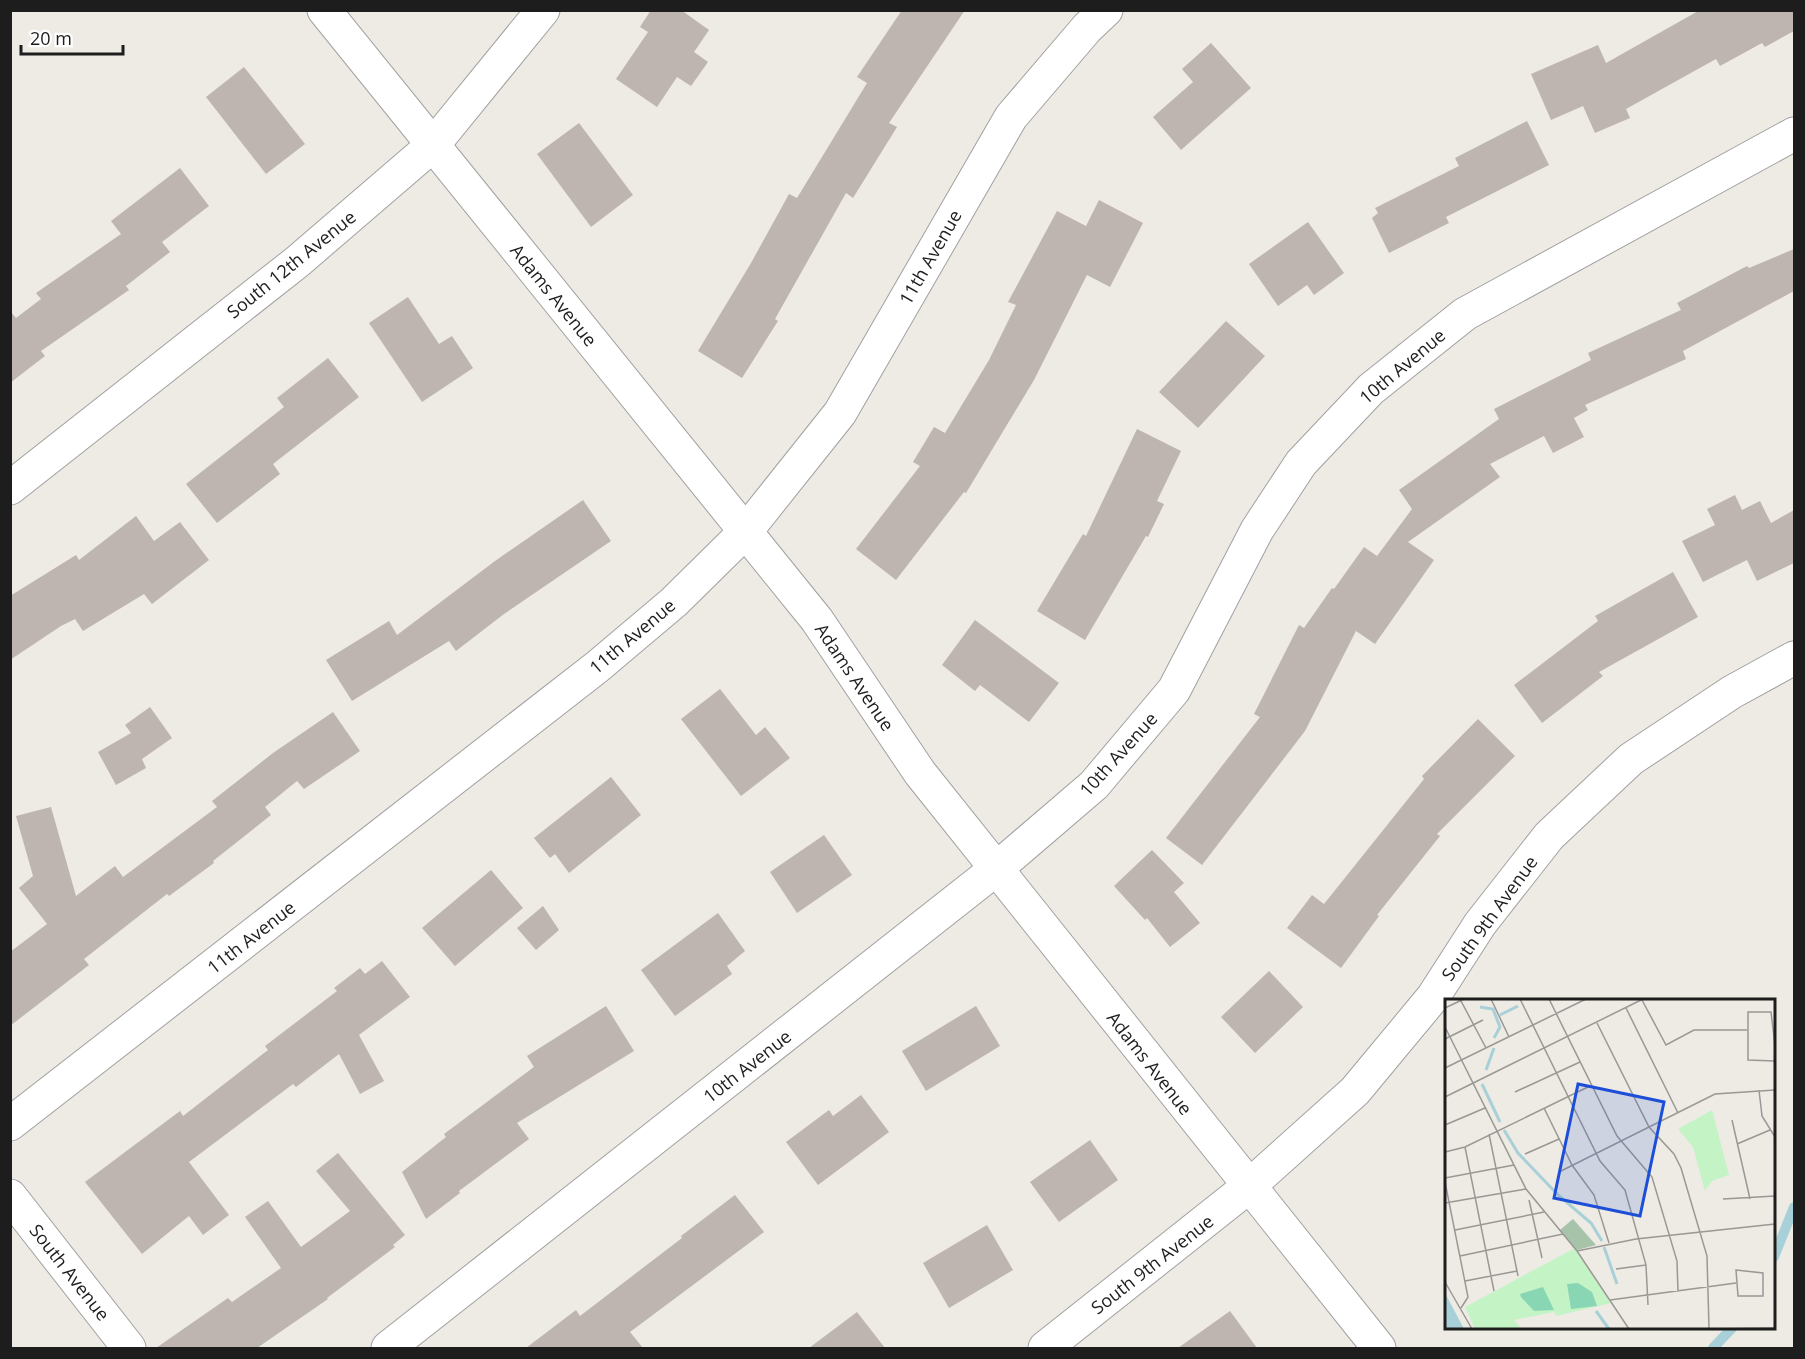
<svg xmlns="http://www.w3.org/2000/svg" width="1805" height="1359" font-family="'Open Sans',sans-serif">
<style>
.lines{fill:none;stroke-linecap:round;stroke-linejoin:round}
.stream{stroke:#a8d0d8;stroke-width:10}
.building{fill:#beb5b1}
.minor-casing{stroke:#a1a1a1;stroke-width:35}
.minor{stroke:#fff;stroke-width:33}
.labels{text-anchor:middle;dominant-baseline:central;stroke-width:4.5;stroke-linejoin:round;paint-order:stroke}
.street-label{font-size:18px;fill:#1d1d1d;stroke:#fff}
.inset-river{fill:none;stroke:#a8d0d8;stroke-width:3}
.inset-road{fill:none;stroke:#9a9894;stroke-width:1.5}
.view{fill:#1d4ed8;fill-opacity:0.15;stroke:#1d4ed8;stroke-width:3}
.inset-edge{fill:none;stroke:#1d1d1d;stroke-width:3}
</style>
<rect width="100%" height="100%" fill="#eeeae4"/>
<g class="lines">
<g class="stream">
<path d="M 1774,1257 L 1794,1207"/>
<path d="M 1713,1348 L 1732,1328"/>
</g>
</g>
<g class="building">
<path d="M 651,10 L 681,10 L 709,30 L 694,52 L 708,62 L 691,86 L 677,77 L 657,107 L 616,79 L 648,32 L 640,27 Z"/>
<path d="M 902,10 L 965,10 L 889,123 L 897,127 L 853,198 L 846,193 L 775,319 L 778,321 L 742,378 L 698,351 L 751,263 L 789,194 L 797,198 L 867,83 L 857,77 Z"/>
<path d="M 1700,10 L 1794,10 L 1794,31 L 1765,47 L 1762,43 L 1720,66 L 1716,59 L 1626,109 L 1630,118 L 1595,133 L 1583,106 L 1551,120 L 1531,74 L 1598,45 L 1606,63 Z"/>
<path d="M 1211,43 L 1251,88 L 1181,150 L 1153,117 L 1193,82 L 1182,69 Z"/>
<path d="M 244,67 L 305,144 L 266,174 L 206,97 Z"/>
<path d="M 1527,121 L 1549,165 L 1446,217 L 1449,223 L 1389,253 L 1372,218 L 1378,213 L 1375,208 L 1459,166 L 1455,158 Z"/>
<path d="M 579,123 L 633,195 L 591,227 L 537,154 Z"/>
<path d="M 180,168 L 209,206 L 162,242 L 170,252 L 126,286 L 129,290 L 41,351 L 45,356 L 10,383 L 10,311 L 16,318 L 41,299 L 36,293 L 121,234 L 111,221 Z"/>
<path d="M 1099,200 L 1143,223 L 1110,287 L 1087,275 L 1034,380 L 966,493 L 964,492 L 896,580 L 856,549 L 920,466 L 913,462 L 934,427 L 945,433 L 989,360 L 1016,305 L 1008,302 L 1057,211 L 1086,226 Z"/>
<path d="M 1308,222 L 1344,273 L 1314,295 L 1307,285 L 1278,306 L 1249,264 Z"/>
<path d="M 1794,249 L 1794,291 L 1683,351 L 1686,359 L 1585,405 L 1588,410 L 1574,418 L 1584,437 L 1553,453 L 1544,436 L 1490,464 L 1500,477 L 1408,542 L 1434,560 L 1375,644 L 1356,631 L 1305,731 L 1202,865 L 1166,838 L 1260,717 L 1254,714 L 1299,625 L 1304,628 L 1332,588 L 1334,589 L 1364,547 L 1377,556 L 1412,509 L 1399,490 L 1499,419 L 1494,409 L 1591,360 L 1588,353 L 1681,310 L 1677,303 L 1747,266 L 1749,268 Z"/>
<path d="M 408,297 L 439,344 L 452,336 L 473,368 L 422,402 L 369,323 Z"/>
<path d="M 1226,321 L 1265,356 L 1198,428 L 1159,392 Z"/>
<path d="M 328,358 L 359,397 L 273,464 L 280,474 L 217,523 L 186,484 L 284,407 L 277,398 Z"/>
<path d="M 1137,429 L 1181,451 L 1157,501 L 1164,504 L 1148,537 L 1146,536 L 1085,640 L 1037,611 L 1083,534 L 1086,536 Z"/>
<path d="M 1735,495 L 1742,510 L 1760,501 L 1771,523 L 1794,510 L 1794,563 L 1757,581 L 1747,560 L 1703,582 L 1682,541 L 1715,525 L 1707,509 Z"/>
<path d="M 583,500 L 611,541 L 504,614 L 456,651 L 449,641 L 352,701 L 326,660 L 389,621 L 397,635 L 495,561 Z"/>
<path d="M 136,516 L 154,541 L 180,522 L 209,560 L 152,604 L 144,594 L 83,631 L 75,619 L 61,626 L 10,660 L 10,596 L 76,555 L 79,560 Z"/>
<path d="M 1673,572 L 1698,617 L 1599,672 L 1603,676 L 1542,723 L 1514,685 L 1598,621 L 1595,616 Z"/>
<path d="M 975,620 L 1059,683 L 1029,722 L 980,685 L 975,691 L 942,665 Z"/>
<path d="M 720,689 L 756,735 L 765,727 L 790,758 L 741,796 L 681,719 Z"/>
<path d="M 150,707 L 172,738 L 142,759 L 146,768 L 116,785 L 98,752 L 131,733 L 125,725 Z"/>
<path d="M 333,712 L 360,751 L 304,789 L 297,781 L 265,807 L 271,815 L 213,861 L 214,863 L 169,896 L 167,894 L 84,959 L 89,965 L 10,1026 L 10,952 L 47,924 L 19,888 L 33,876 L 16,816 L 51,807 L 76,896 L 115,866 L 123,877 L 217,807 L 212,801 L 273,753 Z"/>
<path d="M 1478,719 L 1515,756 L 1437,834 L 1440,836 L 1377,915 L 1379,916 L 1341,968 L 1287,928 L 1312,895 L 1324,904 L 1424,779 L 1422,776 Z"/>
<path d="M 611,777 L 641,815 L 569,873 L 555,854 L 550,858 L 534,838 Z"/>
<path d="M 824,835 L 852,875 L 797,913 L 770,872 Z"/>
<path d="M 1152,850 L 1184,883 L 1174,892 L 1200,923 L 1170,947 L 1147,918 L 1145,920 L 1114,886 Z"/>
<path d="M 491,870 L 523,908 L 455,966 L 422,928 Z"/>
<path d="M 543,906 L 559,930 L 536,950 L 517,928 Z"/>
<path d="M 718,913 L 745,951 L 727,966 L 732,974 L 675,1016 L 641,970 Z"/>
<path d="M 382,961 L 410,997 L 359,1035 L 384,1081 L 360,1094 L 339,1054 L 296,1087 L 293,1084 L 189,1162 L 229,1215 L 203,1235 L 189,1216 L 142,1254 L 85,1182 L 180,1111 L 183,1116 L 268,1050 L 265,1046 L 337,991 L 334,988 L 360,968 L 365,974 Z"/>
<path d="M 1269,971 L 1303,1007 L 1255,1053 L 1221,1017 Z"/>
<path d="M 606,1006 L 634,1051 L 517,1123 L 529,1139 L 459,1191 L 460,1193 L 426,1219 L 402,1172 L 446,1137 L 444,1134 L 534,1067 L 527,1056 Z"/>
<path d="M 976,1006 L 1000,1046 L 926,1091 L 902,1051 Z"/>
<path d="M 861,1095 L 889,1132 L 818,1185 L 786,1142 L 829,1110 L 833,1116 Z"/>
<path d="M 1090,1140 L 1118,1180 L 1059,1222 L 1030,1182 Z"/>
<path d="M 338,1153 L 405,1235 L 393,1245 L 395,1247 L 327,1298 L 328,1299 L 257,1348 L 156,1348 L 228,1298 L 232,1302 L 281,1268 L 245,1217 L 268,1201 L 301,1247 L 350,1211 L 316,1171 Z"/>
<path d="M 735,1195 L 764,1232 L 630,1332 L 643,1348 L 526,1348 L 576,1310 L 580,1316 L 682,1238 L 681,1236 Z"/>
<path d="M 987,1225 L 1013,1270 L 949,1308 L 923,1263 Z"/>
<path d="M 1230,1311 L 1257,1348 L 1178,1348 Z"/>
<path d="M 857,1312 L 885,1348 L 809,1348 Z"/>
</g>
<g class="lines">
<defs>
<g id="minor">
<path d="M 324,10 L 817,620 L 920,773 L 1379,1348"/>
<path d="M 10,488 L 297,262 L 433,145 L 543,10"/>
<path d="M 10,1124 L 597,667 L 674,602 L 746,531 L 840,413 L 1011,117 L 1087,28 L 1106,10"/>
<path d="M 10,1196 L 129,1348"/>
<path d="M 388,1348 L 996,869 L 1094,785 L 1174,690 L 1257,530 L 1301,463 L 1371,389 L 1465,314 L 1794,134"/>
<path d="M 1045,1348 L 1248,1187 L 1355,1091 L 1433,997 L 1480,924 L 1549,836 L 1631,759 L 1732,692 L 1794,658"/>
</g>
</defs>
<use href="#minor" class="minor-casing"/>
<use href="#minor" class="minor"/>
</g>
<g class="labels">
<g class="street-label">
<text transform="translate(930 257) rotate(-60)">11th Avenue</text>
<text transform="translate(291 264) rotate(-39)">South 12th Avenue</text>
<text transform="translate(554 295) rotate(51)">Adams Avenue</text>
<text transform="translate(1402 366) rotate(-40)">10th Avenue</text>
<text transform="translate(632 636) rotate(-40)">11th Avenue</text>
<text transform="translate(855 677) rotate(56)">Adams Avenue</text>
<text transform="translate(1118 754) rotate(-48)">10th Avenue</text>
<text transform="translate(1489 918) rotate(-54)">South 9th Avenue</text>
<text transform="translate(251 937) rotate(-38)">11th Avenue</text>
<text transform="translate(1150 1063) rotate(52)">Adams Avenue</text>
<text transform="translate(747 1066) rotate(-38)">10th Avenue</text>
<text transform="translate(1152 1264) rotate(-38)">South 9th Avenue</text>
<text transform="translate(70 1272) rotate(52)">South Avenue</text>
</g>
</g>
<g transform="translate(1445 999)">
<rect width="330" height="330" fill="#eeeae4"/>
<path d="M 128,220 L 151,246 L 132,251 L 115,231 Z" fill="#a7c4aa"/>
<path d="M 267,111 L 284,176 L 267,182 L 260,192 L 248,148 L 233,130 ZM 130,249 L 166,304 L 111,317 L 109,313 L 69,321 L 77,330 L 30,330 L 20,308 Z" fill="#c4f4c5"/>
<path d="M 133,284 L 147,293 L 152,307 L 126,310 L 122,285 ZM 98,288 L 109,311 L 89,312 L 76,298 L 75,295 Z" fill="#88d6b3"/>
<path d="M 0,294 L 18,328 L 18,330 L 0,330 Z" fill="#a8d0d8"/>
<path class="inset-river" d="M 35,8 L 48,10 L 55,28 L 49,39M 55,16 L 73,7M 41,71 L 49,49M 37,85 L 55,123M 59,131 L 73,154 L 113,196 L 146,224 L 157,242M 159,248 L 172,285M 151,312 L 164,330"/>
<path class="inset-road" d="M 46,0 L 64,38M 75,0 L 155,162 L 180,191 L 201,266 L 203,306M 104,0 L 172,137 L 207,178 L 232,262 L 233,293M 197,1 L 221,46 L 249,31 L 302,31M 16,2 L 41,49M 0,9 L 19,0M 181,9 L 233,114M 152,24 L 204,128 L 229,155 L 236,169 L 262,257 L 264,329M 0,28 L 81,190 L 132,252 L 184,330M 0,40 L 38,21M 330,46 L 326,13 L 303,13 L 303,61 L 330,62M 0,69 L 141,0M 314,91 L 317,117 L 330,138M 70,93 L 135,63M 0,98 L 198,0M 99,109 L 127,166 L 149,196 L 164,244M 287,121 L 305,200M 0,126 L 40,109M 44,135 L 73,277M 292,145 L 325,131M 20,148 L 49,292M 0,153 L 20,148 L 147,86M 80,155 L 114,140M 114,173 L 270,95 L 330,91M 0,179 L 69,166M 0,183 L 23,298 L 16,309M 278,200 L 330,197M 84,201 L 97,259M 0,204 L 81,190M 10,231 L 99,213M 132,252 L 191,240 L 330,225M 15,257 L 118,235M 171,270 L 201,266M 291,271 L 318,274 L 318,297 L 293,297 ZM 20,282 L 72,272M 0,283 L 27,330M 165,301 L 291,284M 260,330 L 330,329"/>
<path class="view" d="M 133,85 L 219,103 L 195,217 L 109,199 Z"/>
<rect width="330" height="330" class="inset-edge"/>
</g>
<rect width="1805" height="1359" fill="none" stroke="#1d1d1d" stroke-width="24"/>
<path d="M21 45v9h102v-9" fill="none" stroke="#1d1d1d" stroke-width="3"/>
<text x="30" y="45" font-size="18" fill="#1d1d1d" stroke="#ffffff" stroke-width="4.5" paint-order="stroke">20 m</text>
</svg>
